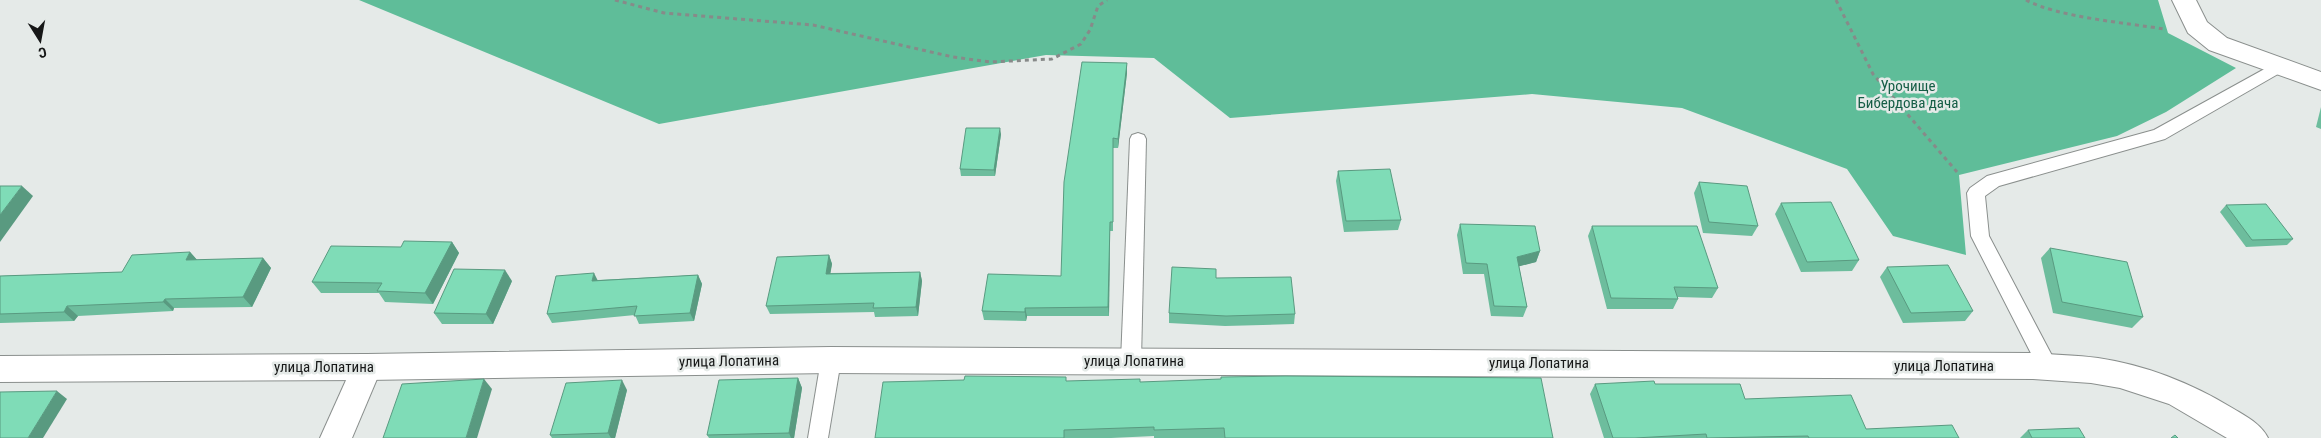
<svg xmlns="http://www.w3.org/2000/svg" width="2321" height="438" font-family="'Roboto Condensed',sans-serif">
<style>
.forest{fill:#5fbd99}
.lines{fill:none;stroke-linecap:round;stroke-linejoin:round}
.service-casing{stroke:#8a8f8d;stroke-width:2}
.minor-casing{stroke:#8a8f8d;stroke-width:2}
.tertiary-casing{stroke:#8a8f8d;stroke-width:2}
.path{stroke:#878a89;stroke-width:3;stroke-dasharray:4 4;stroke-linecap:butt}
.service{fill:#fff;fill-rule:evenodd}
.minor{fill:#fff;fill-rule:evenodd}
.tertiary{fill:#fff;fill-rule:evenodd}
.wall{fill:#6dbd9d}
.shaded-wall{fill:#599a80}
.building{fill:#7fdcb7;stroke:#599a80}
.labels{text-anchor:middle;dominant-baseline:central;stroke-width:5;stroke-linejoin:round;paint-order:stroke}
.park-label{font-size:15px;fill:#155e46;stroke:#e5eae8}
.street-label{font-size:15px;fill:#161717;stroke:#e5eae8}
</style>
<rect width="100%" height="100%" fill="#e5eae8"/>
<path class="forest" d="M 359,0 L 2158,0 L 2168,33 L 2236,68 L 2166,112 L 2117,136 L 1959,175 L 1966,255 L 1893,236 L 1847,169 L 1682,108 L 1532,94 L 1230,118 L 1154,58 L 1046,55 L 659,124 Z"/>
<g class="lines">
<defs>
<g id="service">
<path d="M 2279,61 L 2285,62 L 2287,66 L 2285,70 L 2165,139 L 1999,186 L 1985,196 L 1989,236 L 2058,367 L 2055,373 L 2048,375 L 2041,373 L 1971,236 L 1967,193 L 1970,188 L 1987,176 L 2154,130 Z"/>
<path d="M 1138,133 L 1144,135 L 1146,139 L 1141,361 L 1138,367 L 1131,369 L 1124,367 L 1121,361 L 1130,139 L 1132,135 Z"/>
<path d="M 831,352 L 838,354 L 841,360 L 828,438 L 808,438 L 821,360 L 824,354 Z"/>
</g>
<g id="minor">
<path d="M 2172,0 L 2196,0 L 2207,22 L 2227,38 L 2321,72 L 2321,90 L 2209,50 L 2188,33 Z"/>
<path d="M 367,354 L 378,358 L 382,367 L 352,438 L 320,438 L 356,358 Z"/>
</g>
<path id="tertiary" d="M 831,347 L 2033,353 C 2055,355 2077,355 2098,358 C 2146,365 2193,384 2234,409 C 2247,417 2261,424 2268,438 L 2227,438 L 2169,404 L 2120,388 L 2091,383 L 2033,379 L 831,373 L 367,380 L 0,382 L 0,356 L 367,354 Z"/>
</defs>
<use href="#service" class="service-casing"/>
<use href="#minor" class="minor-casing"/>
<use href="#tertiary" class="tertiary-casing"/>
<g class="path">
<path d="M 615,0 L 664,13 L 813,25 L 953,57 L 990,62 L 1052,59 L 1081,44 L 1090,30 L 1098,6 L 1107,0"/>
<path d="M 1836,0 L 1873,74 L 1957,172"/>
<path d="M 2026,0 C 2057,17 2127,23 2164,29"/>
</g>
<use href="#service" class="service"/>
<use href="#minor" class="minor"/>
<use href="#tertiary" class="tertiary"/>
</g>
<g class="wall">
<path d="M 1127,63 L 1127,73 L 1118,148 L 1113,148 L 1113,231 L 1110,231 L 1109,316 L 1027,316 L 1026,321 L 984,320 L 982,311 L 1061,276 Z"/>
<path d="M 2321,107 L 2321,129 L 2316,127 Z"/>
<path d="M 1001,134 L 995,176 L 961,176 L 960,169 Z"/>
<path d="M 1338,171 L 1401,220 L 1398,230 L 1344,232 L 1336,181 Z"/>
<path d="M 1699,182 L 1758,226 L 1752,236 L 1703,233 L 1694,193 Z"/>
<path d="M 1781,203 L 1859,260 L 1852,271 L 1801,272 L 1775,214 Z"/>
<path d="M 2226,205 L 2293,239 L 2287,245 L 2246,247 L 2220,212 Z"/>
<path d="M 1460,224 L 1540,251 L 1536,262 L 1519,266 L 1527,307 L 1523,317 L 1491,316 L 1484,274 L 1463,274 L 1457,235 Z"/>
<path d="M 1592,226 L 1718,288 L 1712,298 L 1678,297 L 1678,299 L 1673,309 L 1607,309 L 1588,236 Z"/>
<path d="M 452,242 L 459,253 L 433,304 L 385,302 L 379,293 L 321,293 L 312,282 L 401,247 Z"/>
<path d="M 2050,248 L 2143,317 L 2132,328 L 2053,313 L 2041,258 Z"/>
<path d="M 190,252 L 197,260 L 263,258 L 271,268 L 252,307 L 174,308 L 173,311 L 78,316 L 74,321 L 0,323 L 0,276 L 122,272 Z"/>
<path d="M 829,255 L 832,264 L 830,273 L 920,272 L 922,281 L 918,316 L 875,317 L 874,312 L 770,314 L 766,306 Z"/>
<path d="M 1887,267 L 1973,311 L 1965,321 L 1903,323 L 1880,277 Z"/>
<path d="M 698,275 L 702,284 L 694,321 L 639,324 L 635,315 L 552,323 L 547,314 L 598,280 Z"/>
<path d="M 1216,278 L 1295,314 L 1294,324 L 1225,326 L 1169,323 L 1169,313 Z"/>
<path d="M 512,281 L 493,324 L 442,324 L 434,313 Z"/>
<path d="M 798,378 L 802,388 L 794,438 L 709,438 L 707,435 Z"/>
<path d="M 964,380 L 1140,382 L 1553,438 L 1154,438 L 1154,436 L 1111,438 L 875,438 Z"/>
<path d="M 1595,384 L 1655,384 L 1745,399 L 1866,429 L 1959,438 L 1604,438 L 1590,394 Z"/>
<path d="M 627,390 L 615,438 L 552,438 L 550,435 Z"/>
<path d="M 2028,430 L 2085,438 L 2020,438 Z"/>
</g>
<g class="shaded-wall">
<path d="M 1127,63 L 1127,73 L 1118,148 L 1118,139 Z"/>
<path d="M 1000,128 L 1001,134 L 995,176 L 994,170 Z"/>
<path d="M 22,186 L 33,196 L 0,242 L 0,215 Z"/>
<path d="M 1110,222 L 1110,231 L 1109,316 L 1108,307 Z"/>
<path d="M 452,242 L 459,253 L 433,304 L 425,293 Z"/>
<path d="M 1540,251 L 1536,262 L 1513,268 L 1517,257 Z"/>
<path d="M 190,252 L 199,262 L 186,260 Z"/>
<path d="M 829,255 L 832,264 L 829,282 L 826,274 Z"/>
<path d="M 263,258 L 271,268 L 252,307 L 243,297 Z"/>
<path d="M 505,270 L 512,281 L 493,324 L 486,314 Z"/>
<path d="M 920,272 L 922,281 L 918,316 L 916,307 Z"/>
<path d="M 594,273 L 598,281 L 592,281 Z"/>
<path d="M 698,275 L 702,284 L 694,321 L 690,313 Z"/>
<path d="M 165,299 L 174,308 L 173,311 L 163,302 Z"/>
<path d="M 67,306 L 78,316 L 74,321 L 64,312 Z"/>
<path d="M 1025,308 L 1027,316 L 1026,321 L 1025,312 Z"/>
<path d="M 798,378 L 802,388 L 794,438 L 791,438 L 789,433 Z"/>
<path d="M 484,379 L 492,389 L 477,438 L 466,438 Z"/>
<path d="M 622,380 L 627,390 L 615,438 L 611,438 L 608,433 Z"/>
<path d="M 57,391 L 67,399 L 43,438 L 28,438 Z"/>
</g>
<g class="building">
<path d="M 1082,62 L 1127,63 L 1118,139 L 1113,138 L 1113,222 L 1110,222 L 1108,307 L 1025,308 L 1025,312 L 982,311 L 988,274 L 1061,276 L 1064,182 Z"/>
<path d="M 966,128 L 1000,128 L 994,170 L 960,169 Z"/>
<path d="M 1390,169 L 1401,220 L 1346,221 L 1338,171 Z"/>
<path d="M 1699,182 L 1747,186 L 1758,226 L 1709,222 Z"/>
<path d="M 0,186 L 22,186 L 0,215 Z"/>
<path d="M 1831,202 L 1859,260 L 1807,262 L 1781,203 Z"/>
<path d="M 2266,204 L 2293,239 L 2252,240 L 2226,205 Z"/>
<path d="M 1460,224 L 1535,226 L 1540,251 L 1517,257 L 1527,307 L 1494,306 L 1487,264 L 1466,263 Z"/>
<path d="M 1592,226 L 1697,226 L 1718,288 L 1674,287 L 1678,299 L 1611,298 Z"/>
<path d="M 404,241 L 452,242 L 425,293 L 377,291 L 382,283 L 312,282 L 331,246 L 401,247 Z"/>
<path d="M 2050,248 L 2127,262 L 2143,317 L 2062,302 Z"/>
<path d="M 190,252 L 186,260 L 263,258 L 243,297 L 165,299 L 163,302 L 67,306 L 64,312 L 0,314 L 0,276 L 122,272 L 132,255 Z"/>
<path d="M 829,255 L 826,274 L 920,272 L 916,307 L 873,308 L 874,303 L 766,306 L 777,257 Z"/>
<path d="M 1948,265 L 1973,311 L 1911,313 L 1887,267 Z"/>
<path d="M 1172,267 L 1216,269 L 1216,278 L 1291,277 L 1295,314 L 1226,316 L 1169,313 Z"/>
<path d="M 454,269 L 505,270 L 486,314 L 434,313 Z"/>
<path d="M 594,273 L 592,281 L 698,275 L 690,313 L 634,316 L 637,306 L 547,314 L 556,276 Z"/>
<path d="M 965,376 L 1066,377 L 1066,381 L 1140,379 L 1140,382 L 1221,379 L 1221,377 L 1285,376 L 1541,378 L 1553,438 L 1225,438 L 1224,428 L 1154,430 L 1154,427 L 1064,430 L 1064,438 L 875,438 L 883,382 L 964,380 Z"/>
<path d="M 798,378 L 789,433 L 707,435 L 719,380 Z"/>
<path d="M 484,379 L 466,438 L 383,438 L 402,384 Z"/>
<path d="M 622,380 L 608,433 L 550,435 L 566,383 Z"/>
<path d="M 1654,381 L 1655,384 L 1740,384 L 1745,399 L 1851,395 L 1866,429 L 1952,425 L 1959,438 L 1809,438 L 1808,436 L 1707,438 L 1706,434 L 1635,438 L 1613,438 L 1595,384 Z"/>
<path d="M 57,391 L 28,438 L 0,438 L 0,392 Z"/>
<path d="M 2079,428 L 2085,438 L 2032,438 L 2028,430 Z"/>
<path d="M 2175,435 L 2178,438 L 2171,438 Z"/>
</g>
<g class="labels">
<g class="park-label">
<text x="1908" y="86">Урочище<tspan x="1908" dy="17">Бибердова дача</tspan></text>
</g>
<g class="street-label">
<text transform="translate(729 361) rotate(-1)">улица Лопатина</text>
<text x="1134" y="361">улица Лопатина</text>
<text x="1539" y="363">улица Лопатина</text>
<text x="1944" y="366">улица Лопатина</text>
<text x="324" y="367">улица Лопатина</text>
</g>
</g>
<g transform="translate(40 40) rotate(169)" stroke="#e5eae8" stroke-width="4" paint-order="stroke">
<path d="M0-4L9 19L0 12L-9 19Z" fill="#161717"/>
<text y="-8" font-size="14" font-weight="bold" text-anchor="middle" fill="#161717">С</text>
</g>
</svg>
